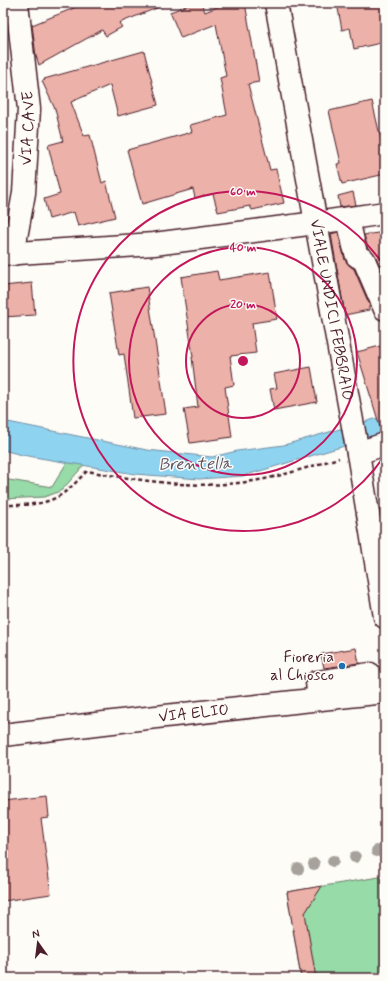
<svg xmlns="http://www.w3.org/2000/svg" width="388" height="981" font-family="Mynerve,sans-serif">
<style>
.green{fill:#96dba8;stroke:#707d6a}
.water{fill:#8ed4f0;stroke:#738ca1}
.building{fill:#ecb1a8;stroke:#4a1f2b}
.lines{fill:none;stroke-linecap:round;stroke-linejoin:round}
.minor-casing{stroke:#4a1f2b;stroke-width:25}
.path{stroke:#4a1f2b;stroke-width:2.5;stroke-dasharray:4 3;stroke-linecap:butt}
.minor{stroke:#fdfcf7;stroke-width:22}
.tree{fill:#a7a19b}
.ring{fill:none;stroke:#c2185b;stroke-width:2}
.poi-dot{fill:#1f6fb2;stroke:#fdfcf7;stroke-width:1.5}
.labels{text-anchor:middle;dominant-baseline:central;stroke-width:3;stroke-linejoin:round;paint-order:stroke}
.street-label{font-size:16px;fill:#4a1f2b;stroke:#fdfcf7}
.poi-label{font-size:16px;fill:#4a1f2b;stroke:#fdfcf7;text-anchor:end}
.water-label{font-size:17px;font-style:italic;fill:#5e5566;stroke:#fdfcf7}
.centre{fill:#c2185b;stroke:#fdfcf7;stroke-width:2}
.ring-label{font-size:12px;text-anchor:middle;font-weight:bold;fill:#c2185b;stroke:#fdfcf7;stroke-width:3;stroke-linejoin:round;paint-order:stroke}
</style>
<rect width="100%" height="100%" fill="#fdfcf7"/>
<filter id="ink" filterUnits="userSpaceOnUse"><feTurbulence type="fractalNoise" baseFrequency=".025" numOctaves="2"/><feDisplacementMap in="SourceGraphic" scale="8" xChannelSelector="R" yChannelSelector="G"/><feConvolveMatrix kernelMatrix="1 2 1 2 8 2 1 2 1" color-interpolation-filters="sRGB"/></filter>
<g filter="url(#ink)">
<g class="green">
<path d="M 69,459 L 85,464 L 62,490 L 53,494 L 44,497 L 3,499 L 3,479 L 52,487 Z"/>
<path d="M 385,865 L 385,978 L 301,978 L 287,892 L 385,876 L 383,866 Z"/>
</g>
<path class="water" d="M 385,416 L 385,434 L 243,476 L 199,479 L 135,474 L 22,455 L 3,450 L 3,421 L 147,450 L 212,457 L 237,451 L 284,445 Z"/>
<g class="building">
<path d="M 86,3 L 167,3 L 167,4 L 119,23 L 122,27 L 106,36 L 102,30 L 39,65 L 36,56 L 32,25 Z"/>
<path d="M 194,3 L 201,3 L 205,12 L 227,3 L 245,3 L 259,82 L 248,84 L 270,170 L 276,169 L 284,203 L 252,210 L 250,206 L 218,212 L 213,194 L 195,198 L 193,189 L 142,204 L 127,150 L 192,132 L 190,125 L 227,115 L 220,78 L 226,76 L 216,24 L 181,38 L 170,12 Z"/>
<path d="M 337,3 L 385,3 L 385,42 L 354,49 L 350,28 L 342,30 Z"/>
<path d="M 144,51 L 158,105 L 118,116 L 110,85 L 71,102 L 84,136 L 90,135 L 102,183 L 106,181 L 115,217 L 78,226 L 74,212 L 49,219 L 44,199 L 60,194 L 48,145 L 63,141 L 55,109 L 42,81 L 45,80 L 44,79 Z"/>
<path d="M 372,101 L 385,157 L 385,174 L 342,184 L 337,164 L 341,163 L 329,111 Z"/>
<path d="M 353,192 L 356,205 L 340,207 L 338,196 Z"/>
<path d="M 338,232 L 345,260 L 350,266 L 354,269 L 370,306 L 369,306 L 369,310 L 345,315 L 331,234 Z"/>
<path d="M 385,232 L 385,277 L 375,255 L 368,248 L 364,235 Z"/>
<path d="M 217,271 L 219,280 L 270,272 L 277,319 L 252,323 L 256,353 L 230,356 L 234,385 L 225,387 L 232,437 L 190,443 L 184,409 L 198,407 L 192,357 L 193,357 L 181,277 Z"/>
<path d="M 32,283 L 35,315 L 3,317 L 3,286 Z"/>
<path d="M 147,287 L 166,414 L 133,418 L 124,354 L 119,355 L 109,293 Z"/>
<path d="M 380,346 L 385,363 L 385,430 L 381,430 L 357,352 Z"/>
<path d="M 311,367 L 317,402 L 274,410 L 270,389 L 277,388 L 274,374 Z"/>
<path d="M 356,648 L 359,663 L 324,668 L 321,654 Z"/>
<path d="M 47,796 L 49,817 L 41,818 L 51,894 L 3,901 L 3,801 Z"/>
<path d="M 322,886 L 305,913 L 316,978 L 301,978 L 287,892 Z"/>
</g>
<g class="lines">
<defs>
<g id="minor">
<path id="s1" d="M 276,3 L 359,459 L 385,617"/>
<path d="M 348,219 L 354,246 L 357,256 L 364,260 L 385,309"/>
<path d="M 3,254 L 154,244 L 316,223 L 385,213"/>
<path id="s2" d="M 13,254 L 24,193 L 29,109 L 17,3"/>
<path d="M 358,453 L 385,444"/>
<path d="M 319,699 L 317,682 L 370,674 L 373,693"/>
<path id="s3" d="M 3,735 L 138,719 L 385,692"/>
</g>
</defs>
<use href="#minor" class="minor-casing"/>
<path class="path" d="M 3,505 C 25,505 49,506 66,491 C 74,485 80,478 87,471 C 142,481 197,490 253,481 C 281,477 311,466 339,458"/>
<use href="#minor" class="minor"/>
</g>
<g class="tree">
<circle cx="377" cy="851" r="6"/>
<circle cx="355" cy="857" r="6"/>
<circle cx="333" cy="861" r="6"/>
<circle cx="314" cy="864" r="6"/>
<circle cx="298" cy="869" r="6"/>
</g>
</g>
<g class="ring">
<circle cx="243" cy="361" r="57"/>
<circle cx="243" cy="361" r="114"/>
<path d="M385 455A170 170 0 1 1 385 267"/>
</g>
<circle class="poi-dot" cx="342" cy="666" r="4"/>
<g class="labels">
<g class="street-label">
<text stroke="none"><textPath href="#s2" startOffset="127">VIA CAVE</textPath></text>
<text stroke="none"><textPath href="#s1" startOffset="312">VIALE UNDICI FEBBRAIO</textPath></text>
<text stroke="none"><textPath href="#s3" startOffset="192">VIA ELIO</textPath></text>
</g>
<g class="poi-label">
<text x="334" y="657">Fioreria<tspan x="334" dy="18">al Chiosco</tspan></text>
</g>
<g class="water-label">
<text transform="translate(195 464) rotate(-1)">Brentella</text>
</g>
</g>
<circle cx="243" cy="361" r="6" class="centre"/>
<g class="ring-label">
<text x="243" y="195">60 m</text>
<text x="243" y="251">40 m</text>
<text x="243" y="308">20 m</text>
</g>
<rect width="388" height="981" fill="none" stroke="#fdfcf7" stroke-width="16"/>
<rect x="8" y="8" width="372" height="965" fill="none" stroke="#4a1f2b" stroke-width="1.5" filter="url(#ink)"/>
<g transform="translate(38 943) rotate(346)" stroke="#fdfcf7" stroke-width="3" paint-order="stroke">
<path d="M0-3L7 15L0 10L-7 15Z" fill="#4a1f2b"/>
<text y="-6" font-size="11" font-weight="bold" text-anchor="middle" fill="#4a1f2b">N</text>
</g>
</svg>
